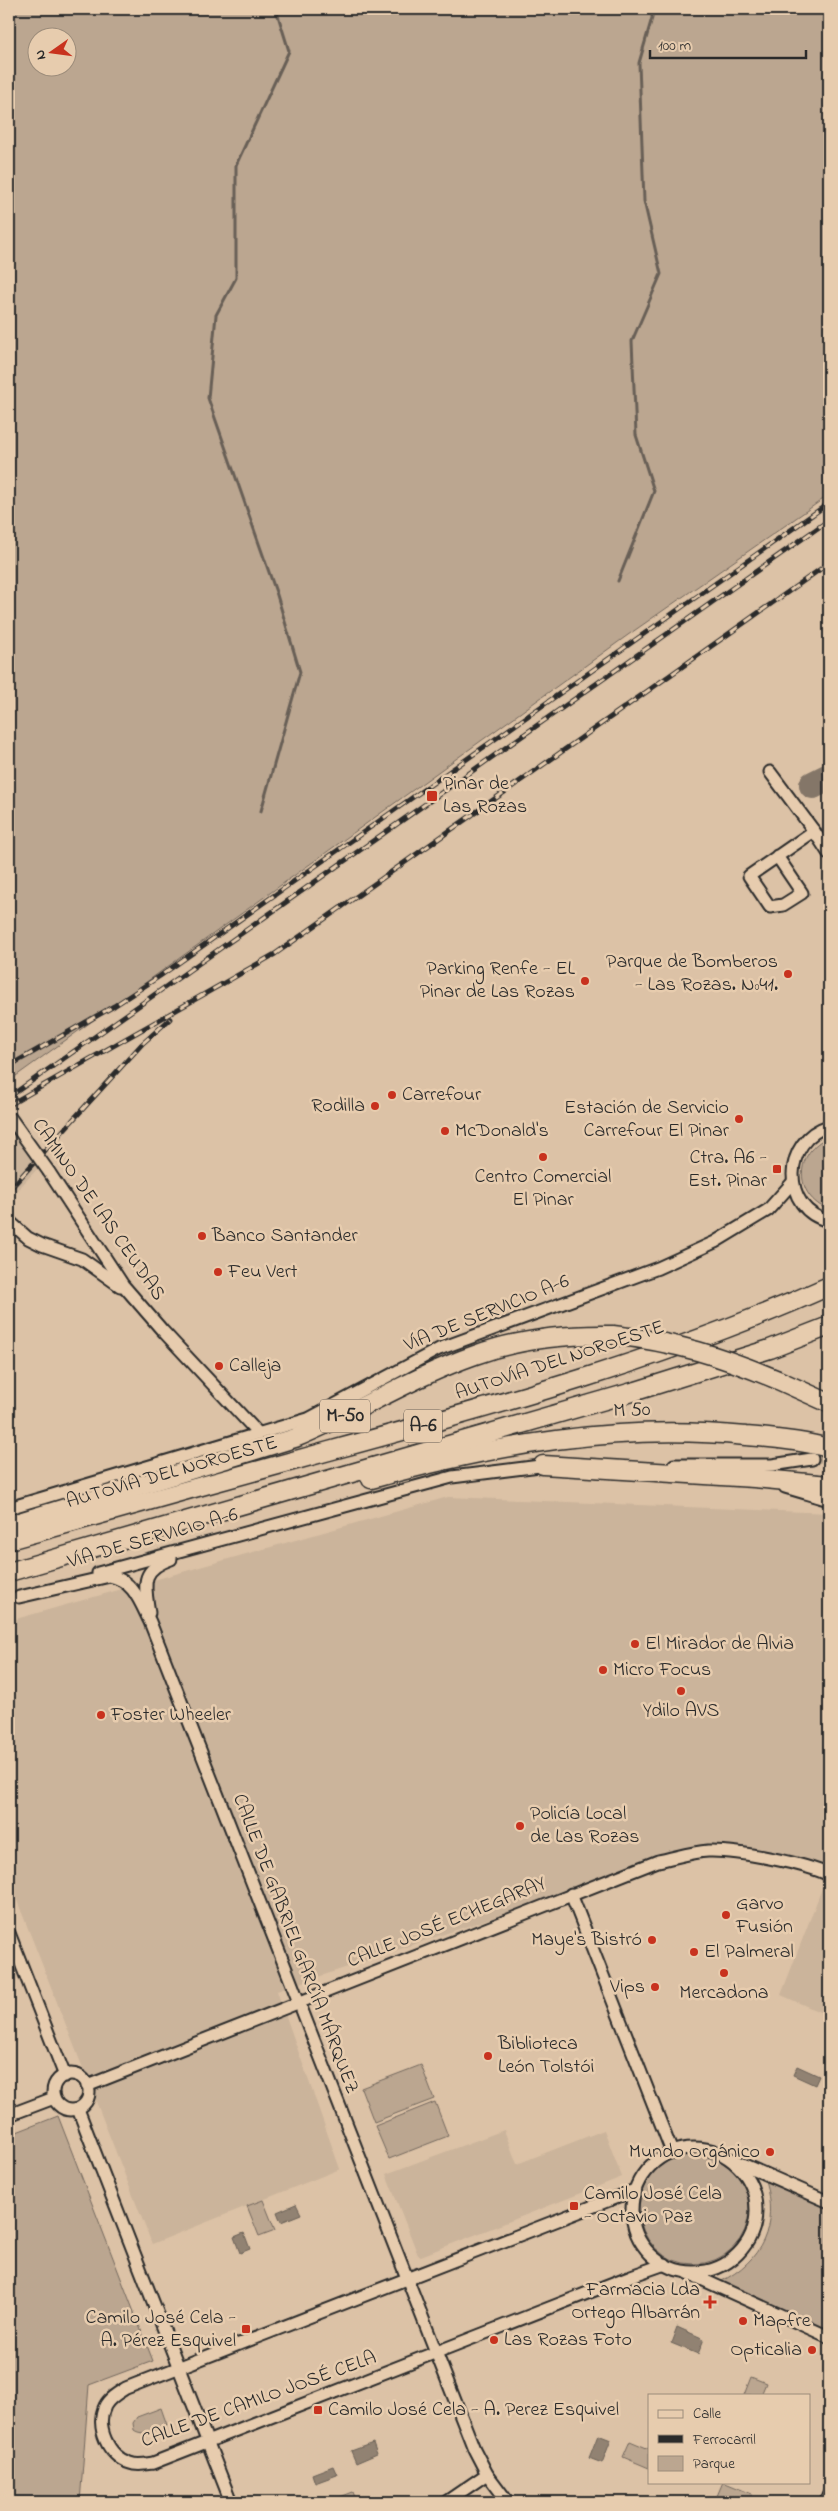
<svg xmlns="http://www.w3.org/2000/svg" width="838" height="2511" font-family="'Indie Flower',sans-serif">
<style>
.built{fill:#cbb49b}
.green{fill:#bba690;stroke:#73685e;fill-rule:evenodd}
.water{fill:#918272;stroke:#685f56}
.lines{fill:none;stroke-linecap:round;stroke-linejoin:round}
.stream{stroke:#685f56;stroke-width:3}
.taxiway{stroke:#847668;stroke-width:28}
.minor-tunnel{stroke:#b9a48d;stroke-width:11;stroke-dasharray:11 5.5;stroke-linecap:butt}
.minor-casing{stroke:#2b2b2b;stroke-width:15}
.highway-casing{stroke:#2b2b2b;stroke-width:21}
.minor{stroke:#e7ccae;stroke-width:11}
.highway{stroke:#e7ccae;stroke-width:18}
.rail-casing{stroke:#2b2b2b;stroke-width:5}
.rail{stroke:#e7ccae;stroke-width:3;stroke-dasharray:9;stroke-linecap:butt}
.minor-bridge-casing{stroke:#2b2b2b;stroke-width:15;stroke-linecap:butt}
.highway-bridge-casing{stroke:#2b2b2b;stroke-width:21;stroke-linecap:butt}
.minor-bridge{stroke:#e7ccae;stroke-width:11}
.highway-bridge{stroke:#e7ccae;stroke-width:18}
.poi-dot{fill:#c8321e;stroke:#e7ccae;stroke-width:2}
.labels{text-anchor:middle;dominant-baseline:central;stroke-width:5;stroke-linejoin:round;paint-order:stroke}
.shield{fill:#e7ccae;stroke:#635b52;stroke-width:1}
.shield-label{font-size:19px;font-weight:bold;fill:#2b2b2b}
.poi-label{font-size:20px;fill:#2b2b2b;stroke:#e7ccae;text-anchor:start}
.street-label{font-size:20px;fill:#2b2b2b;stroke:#e7ccae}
</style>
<rect width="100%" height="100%" fill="#dcc2a6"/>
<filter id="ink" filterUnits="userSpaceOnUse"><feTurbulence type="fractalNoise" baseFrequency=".02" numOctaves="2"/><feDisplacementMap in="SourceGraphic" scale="10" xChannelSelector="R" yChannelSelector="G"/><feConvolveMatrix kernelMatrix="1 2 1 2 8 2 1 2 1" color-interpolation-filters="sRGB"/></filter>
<g filter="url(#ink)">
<g class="built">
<path d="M 9,1123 L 40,1166 L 9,1199 Z"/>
<path d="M 448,1497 L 829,1513 L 829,1867 L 693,1849 L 277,1991 L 340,2169 L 152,2244 L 9,1880 L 9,1621 Z"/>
<path d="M 829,1870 L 829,2016 L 781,1995 Z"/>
<path d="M 504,2130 L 517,2164 L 604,2130 L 622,2177 L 421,2256 L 418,2255 L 386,2174 Z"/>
</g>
<g class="green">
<path d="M 9,9 L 829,9 L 829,495 L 628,635 L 9,1081 ZM 38,38 L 68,38 L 68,68 L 38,68 Z"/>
<path d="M 829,1137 L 829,1136 L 829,1210 C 793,1196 794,1151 829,1137 Z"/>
<path d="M 421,2065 L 434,2099 L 374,2122 L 361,2088 Z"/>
<path d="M 435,2102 L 448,2136 L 389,2159 L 375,2126 Z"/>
<path d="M 58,2116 L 153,2361 L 89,2385 L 80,2502 L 9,2502 L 9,2135 Z"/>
<circle cx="694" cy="2209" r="55"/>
<path d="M 765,2180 L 829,2208 L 829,2330 L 720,2282 C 763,2260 778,2226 765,2180 Z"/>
<path d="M 263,2200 L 275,2230 L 259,2236 L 247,2206 Z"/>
<path d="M 751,2377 L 766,2383 L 761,2395 L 744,2395 Z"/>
<path d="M 161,2408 L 167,2425 C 157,2429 144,2437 134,2430 L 133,2423 L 137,2417 Z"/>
<path d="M 630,2441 L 649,2449 L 649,2468 L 623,2457 Z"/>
<path d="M 723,2482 L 752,2494 L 748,2502 L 730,2502 L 717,2496 Z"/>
<path d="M 353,2492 L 357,2502 L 327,2502 Z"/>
</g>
<g class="water">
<path d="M 797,2066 L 819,2076 L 815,2085 L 793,2075 Z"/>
<path d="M 296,2204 L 301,2214 L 281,2222 L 277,2212 Z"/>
<path d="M 244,2233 L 250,2249 L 240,2253 L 234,2237 Z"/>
<path d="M 677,2327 L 704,2339 L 698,2354 L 671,2343 Z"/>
<path d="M 598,2435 L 611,2440 L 602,2463 L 589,2458 Z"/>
<path d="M 373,2443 L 377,2454 L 356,2463 L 351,2451 Z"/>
<path d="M 333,2466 L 337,2475 L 315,2483 L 312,2474 Z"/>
</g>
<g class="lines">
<g class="stream">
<path d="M 618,581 L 654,491 L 636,435 L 632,341 L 661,274 L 644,201 L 639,63 L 652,18 L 652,9"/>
<path d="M 261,811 L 300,672 L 277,595 L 208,398 L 216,315 L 236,278 L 236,165 L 289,51 L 276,9"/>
</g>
<path class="taxiway" d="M 813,785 L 829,777"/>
<path class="minor-tunnel" d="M 812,1459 L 829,1455"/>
<defs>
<g id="minor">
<path d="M 770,772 L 814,831"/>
<path d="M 777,856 L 802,893 L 783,905 L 770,907 L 749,876 L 814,831 L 829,854"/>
<path d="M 829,1126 C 782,1139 780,1210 829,1221"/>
<path d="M 49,1172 L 123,1285 L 162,1330 L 259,1434"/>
<path d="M 9,1221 L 28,1238 L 42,1245 L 82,1259 L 120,1286"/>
<path d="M 674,1465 L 772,1465 L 812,1459"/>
<path d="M 785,1487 L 829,1500"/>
<path d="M 9,1508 L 308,1419 L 439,1349 L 658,1268 L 715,1242 L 768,1210 L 793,1182"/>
<path d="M 98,1573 L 452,1477 L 548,1465"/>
<path d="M 19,1597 L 110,1576 C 134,1581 140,1602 150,1622 L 474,2449 L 487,2474 L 508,2502"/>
<path d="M 149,1613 C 145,1585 139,1570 171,1559"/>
<path d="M 571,1894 L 672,2152"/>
<path d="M 9,1933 L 65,2076"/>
<circle cx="71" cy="2092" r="18"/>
<path d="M 87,2086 L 658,1861 C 674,1858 691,1852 708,1851 C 735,1850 805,1863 829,1875"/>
<path d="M 78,2109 L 231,2502"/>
<path d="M 9,2115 L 54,2098"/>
<circle cx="694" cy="2210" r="62"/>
<path d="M 733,2160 L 829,2202"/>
<path d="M 635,2190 L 126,2388 C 118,2393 109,2398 105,2406 C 95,2426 108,2457 130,2463 C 137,2466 146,2464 153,2463 L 631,2276 L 665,2264"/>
<path d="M 688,2273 L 829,2337"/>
<path d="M 446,2502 L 487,2474"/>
<path d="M 825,2502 L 829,2493"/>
</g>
<g id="highway">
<path d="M 778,1380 L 829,1403"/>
<path d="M 543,1465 L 754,1478 L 829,1485"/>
<path d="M 371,1479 C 495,1445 618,1423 746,1436 C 774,1438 802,1441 829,1448"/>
<path d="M 9,1525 L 295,1438 C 356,1413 412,1377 475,1355 C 519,1339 566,1334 613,1335"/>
<path d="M 9,1540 C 116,1510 222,1480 329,1451 C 499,1405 669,1358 829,1286"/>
<path d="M 9,1572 L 636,1391 L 770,1349 L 829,1326"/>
</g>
</defs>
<use href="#minor" class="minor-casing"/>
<use href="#highway" class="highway-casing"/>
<use href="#minor" class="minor"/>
<use href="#highway" class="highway"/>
<defs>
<g id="rail">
<path d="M 9,1066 L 114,1006 L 160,976 L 829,503"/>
<path d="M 9,1097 L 829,520"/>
<path d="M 9,1105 L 275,954 L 829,563"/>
<path d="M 9,1190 L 142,1044 L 170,1019"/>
</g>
</defs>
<use href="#rail" class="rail-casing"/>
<use href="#rail" class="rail"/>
<defs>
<path id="minor-bridge" d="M 9,1116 L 49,1172"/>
<path id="highway-bridge" d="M 613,1335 C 676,1342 721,1356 778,1380"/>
</defs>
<use href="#minor-bridge" class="minor-bridge-casing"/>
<use href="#highway-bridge" class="highway-bridge-casing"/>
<use href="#minor-bridge" class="minor-bridge"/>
<use href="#highway-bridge" class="highway-bridge"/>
</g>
</g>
<g class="poi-dot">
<rect x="426" y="790" width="12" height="12" rx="2.5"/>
<circle cx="788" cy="974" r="5"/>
<circle cx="585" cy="981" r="5"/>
<circle cx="392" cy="1095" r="5"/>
<circle cx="375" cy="1106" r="5"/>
<circle cx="739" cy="1119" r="5"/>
<circle cx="445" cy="1131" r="5"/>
<circle cx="543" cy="1157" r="5"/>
<rect x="772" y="1164" width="10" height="10" rx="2.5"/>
<circle cx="202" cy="1236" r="5"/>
<circle cx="218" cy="1272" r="5"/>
<circle cx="219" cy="1366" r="5"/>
<circle cx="635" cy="1644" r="5"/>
<circle cx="603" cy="1670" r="5"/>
<circle cx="681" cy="1691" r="5"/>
<circle cx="101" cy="1715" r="5"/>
<circle cx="520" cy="1826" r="5"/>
<circle cx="726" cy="1915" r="5"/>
<circle cx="652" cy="1940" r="5"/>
<circle cx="694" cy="1952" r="5"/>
<circle cx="724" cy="1973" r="5"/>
<circle cx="655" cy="1987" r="5"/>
<circle cx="488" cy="2056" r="5"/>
<circle cx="770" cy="2152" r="5"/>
<rect x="569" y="2201" width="10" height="10" rx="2.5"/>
<path d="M707.5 2294.5h5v5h5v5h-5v5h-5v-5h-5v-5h5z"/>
<circle cx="743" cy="2321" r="5"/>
<rect x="241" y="2324" width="10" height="10" rx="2.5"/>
<circle cx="494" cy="2340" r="5"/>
<circle cx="812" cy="2350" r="5"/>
<rect x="313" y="2405" width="10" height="10" rx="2.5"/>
</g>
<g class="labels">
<g class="shield">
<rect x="320" y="1399.5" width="50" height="33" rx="4"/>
<rect x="404" y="1409.5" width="38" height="33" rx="4"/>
</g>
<g class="shield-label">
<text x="345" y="1416">M-50</text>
<text x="423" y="1426">A-6</text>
</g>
<g class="poi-label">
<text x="443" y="784">Pinar de<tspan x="443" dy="23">Las Rozas</tspan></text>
<text x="778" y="962" text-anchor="end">Parque de Bomberos<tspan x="778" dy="23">- Las Rozas. Nº41.</tspan></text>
<text x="575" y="969" text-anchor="end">Parking Renfe - EL<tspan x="575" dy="23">Pinar de Las Rozas</tspan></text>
<text x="402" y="1095">Carrefour</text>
<text x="365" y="1106" text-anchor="end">Rodilla</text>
<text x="729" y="1108" text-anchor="end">Estación de Servicio<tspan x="729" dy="23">Carrefour El Pinar</tspan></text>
<text x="455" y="1131">McDonald's</text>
<text x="767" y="1158" text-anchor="end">Ctra. A6 -<tspan x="767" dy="23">Est. Pinar</tspan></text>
<text x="543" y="1177" text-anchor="middle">Centro Comercial<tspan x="543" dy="23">El Pinar</tspan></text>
<text x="212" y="1236">Banco Santander</text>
<text x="228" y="1272">Feu Vert</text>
<text x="229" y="1366">Calleja</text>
<text x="645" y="1644">El Mirador de Alvia</text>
<text x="613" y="1670">Micro Focus</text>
<text x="681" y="1711" text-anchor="middle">Ydilo AVS</text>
<text x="111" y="1715">Foster Wheeler</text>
<text x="530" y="1814">Policía Local<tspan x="530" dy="23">de Las Rozas</tspan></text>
<text x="736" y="1904">Garvo<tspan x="736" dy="23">Fusión</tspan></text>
<text x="642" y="1940" text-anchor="end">Maye's Bistró</text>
<text x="704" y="1952">El Palmeral</text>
<text x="645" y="1987" text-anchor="end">Vips</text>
<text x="724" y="1993" text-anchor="middle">Mercadona</text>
<text x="498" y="2044">Biblioteca<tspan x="498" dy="23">León Tolstói</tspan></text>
<text x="760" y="2152" text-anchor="end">Mundo Orgánico</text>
<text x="584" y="2194">Camilo José Cela<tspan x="584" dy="23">- Octavio Paz</tspan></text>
<text x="700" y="2290" text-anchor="end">Farmacia Lda<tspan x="700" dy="23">Ortego Albarrán</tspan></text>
<text x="236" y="2318" text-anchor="end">Camilo José Cela -<tspan x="236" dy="23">A. Pérez Esquivel</tspan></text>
<text x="753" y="2321">Mapfre</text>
<text x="504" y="2340">Las Rozas Foto</text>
<text x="802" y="2350" text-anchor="end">Opticalia</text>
<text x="328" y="2410">Camilo José Cela - A. Perez Esquivel</text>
</g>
<g class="street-label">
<text transform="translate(98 1210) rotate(55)">CAMINO DE LAS CEUDAS</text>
<text transform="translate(487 1314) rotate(-22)">VÍA DE SERVICIO A-6</text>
<text transform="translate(560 1361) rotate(-18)">AUTOVÍA DEL NOROESTE</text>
<text transform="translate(632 1411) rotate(-2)">M 50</text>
<text transform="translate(172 1473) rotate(-16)">AUTOVÍA DEL NOROESTE</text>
<text transform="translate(153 1539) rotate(-16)">VÍA DE SERVICIO A-6</text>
<text transform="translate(447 1923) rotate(-22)">CALLE JOSÉ ECHEGARAY</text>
<text transform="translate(295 1944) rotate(69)">CALLE DE GABRIEL GARCÍA MÁRQUEZ</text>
<text transform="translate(259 2400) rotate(-20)">CALLE DE CAMILO JOSÉ CELA</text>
</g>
</g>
<rect width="838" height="2511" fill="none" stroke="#e7ccae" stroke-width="30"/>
<rect x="15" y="15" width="808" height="2481" fill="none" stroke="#2b2b2b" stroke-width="2" filter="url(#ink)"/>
<rect x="648" y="2394" width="162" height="90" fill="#e7ccae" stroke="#9c8c7a"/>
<rect x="658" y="2410" width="25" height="8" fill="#e7ccae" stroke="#9c8c7a"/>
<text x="693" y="2418" font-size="15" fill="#2b2b2b">Calle</text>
<rect x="658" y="2435" width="25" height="8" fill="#2b2b2b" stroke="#9c8c7a"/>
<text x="693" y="2444" font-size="15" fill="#2b2b2b">Ferrocarril</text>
<rect x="658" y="2456" width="25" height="15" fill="#bba690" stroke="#9c8c7a"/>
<text x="693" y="2468" font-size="15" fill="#2b2b2b">Parque</text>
<g transform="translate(52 52) rotate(256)"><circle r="24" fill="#e7ccae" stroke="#9c8c7a"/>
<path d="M0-4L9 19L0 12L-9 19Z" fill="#c8321e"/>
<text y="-8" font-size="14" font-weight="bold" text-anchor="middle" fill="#2b2b2b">N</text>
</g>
<path d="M650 50v8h156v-8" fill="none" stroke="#2b2b2b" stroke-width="2.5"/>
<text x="658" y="50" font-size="15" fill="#2b2b2b" stroke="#e7ccae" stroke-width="4" paint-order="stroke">100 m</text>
</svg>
